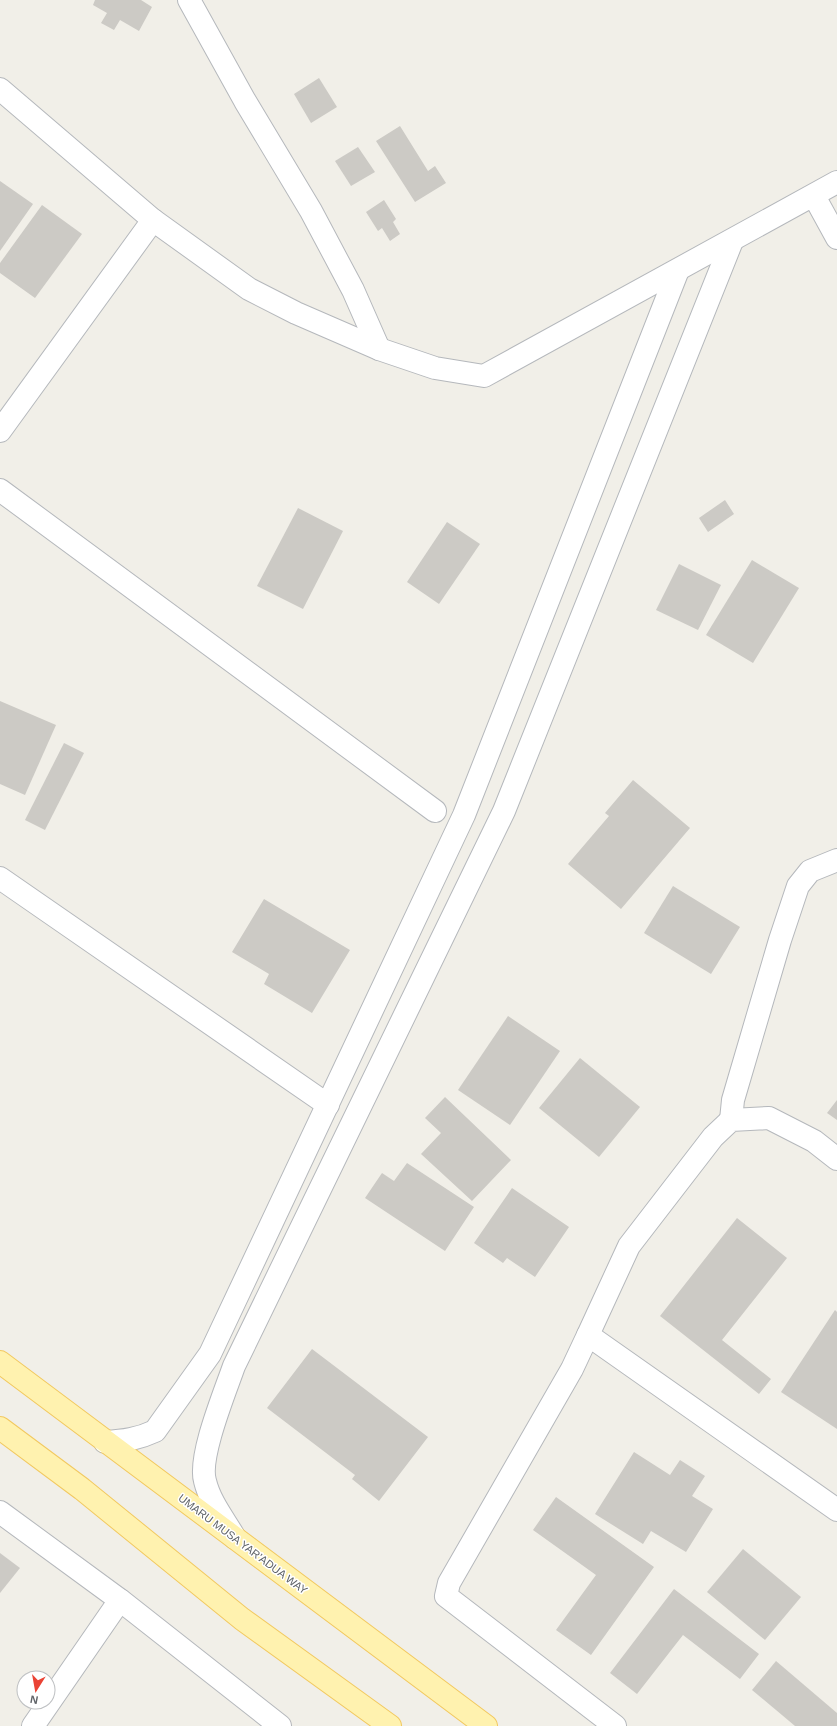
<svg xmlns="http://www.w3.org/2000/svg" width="837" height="1726" font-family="Helvetica,sans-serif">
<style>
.building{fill:#cccac5}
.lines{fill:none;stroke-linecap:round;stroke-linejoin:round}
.minor-casing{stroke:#b5b8bc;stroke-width:24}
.major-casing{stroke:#f2c960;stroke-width:24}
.minor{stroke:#fff;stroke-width:22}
.major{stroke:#fff2af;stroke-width:22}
.labels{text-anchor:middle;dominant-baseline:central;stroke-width:3;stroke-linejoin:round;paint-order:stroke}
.street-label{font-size:11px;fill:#5f6368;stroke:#fff}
</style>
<rect width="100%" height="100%" fill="#f1efe8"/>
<g class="building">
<path d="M 95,0 L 141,0 L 152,7 L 139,31 L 120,20 L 114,30 L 101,23 L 107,13 L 93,5 Z"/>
<path d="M 319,78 L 337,107 L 311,123 L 294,94 Z"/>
<path d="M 400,126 L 428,171 L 435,166 L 446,183 L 415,202 L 376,141 Z"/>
<path d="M 358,147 L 375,172 L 351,186 L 335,161 Z"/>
<path d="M 0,181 L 33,204 L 0,251 Z"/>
<path d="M 384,200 L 396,219 L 393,222 L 400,234 L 390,241 L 382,228 L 378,231 L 366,212 Z"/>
<path d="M 42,205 L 82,234 L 35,298 L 0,273 L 0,263 Z"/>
<path d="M 725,500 L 734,514 L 708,532 L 699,518 Z"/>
<path d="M 298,508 L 343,531 L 303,609 L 257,586 Z"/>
<path d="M 447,522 L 480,544 L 439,604 L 407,582 Z"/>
<path d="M 752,560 L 799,588 L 753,663 L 706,635 Z"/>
<path d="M 679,564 L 721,585 L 698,630 L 656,610 Z"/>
<path d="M 0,701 L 56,725 L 25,795 L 0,784 Z"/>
<path d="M 64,743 L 84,753 L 45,830 L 25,820 Z"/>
<path d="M 633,780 L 690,828 L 621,909 L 568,864 L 609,816 L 605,813 Z"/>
<path d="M 673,886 L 740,927 L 711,974 L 644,933 Z"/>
<path d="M 264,899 L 350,950 L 312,1013 L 264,984 L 269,974 L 232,952 Z"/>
<path d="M 508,1016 L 560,1051 L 510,1125 L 458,1090 Z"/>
<path d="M 580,1058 L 640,1107 L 599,1157 L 539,1108 Z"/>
<path d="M 445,1097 L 511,1160 L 472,1201 L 421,1154 L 441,1133 L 425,1118 Z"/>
<path d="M 837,1100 L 837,1120 L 827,1113 Z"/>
<path d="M 407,1163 L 474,1207 L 445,1251 L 365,1198 L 382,1173 L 394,1181 Z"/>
<path d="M 512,1188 L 569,1227 L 535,1277 L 507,1258 L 503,1263 L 474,1243 Z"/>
<path d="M 737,1218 L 787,1258 L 722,1340 L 771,1379 L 759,1394 L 660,1316 Z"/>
<path d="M 835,1310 L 837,1312 L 837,1429 L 781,1392 Z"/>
<path d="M 312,1349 L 428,1437 L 379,1501 L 352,1479 L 355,1475 L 267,1408 Z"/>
<path d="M 634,1452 L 670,1475 L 680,1460 L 705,1476 L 692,1496 L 713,1509 L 686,1552 L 651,1531 L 643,1544 L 595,1514 Z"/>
<path d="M 556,1497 L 654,1567 L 591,1655 L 556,1630 L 596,1575 L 533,1530 Z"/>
<path d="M 743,1549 L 801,1597 L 765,1640 L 707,1592 Z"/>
<path d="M 0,1553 L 20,1568 L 0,1593 Z"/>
<path d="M 674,1589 L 759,1654 L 740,1679 L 683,1635 L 637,1694 L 610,1673 Z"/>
<path d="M 776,1661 L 837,1713 L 837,1726 L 795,1726 L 752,1690 Z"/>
</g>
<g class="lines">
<defs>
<g id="minor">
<path d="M 189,0 L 245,101 L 311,211 L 353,290 L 379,349"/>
<path d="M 0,89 L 153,220 L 249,289 L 296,313 L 379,349 L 435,368 L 484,376 L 837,182"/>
<path d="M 814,196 L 837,238"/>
<path d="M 0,431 L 153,220"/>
<path d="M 0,490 L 435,811"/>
<path d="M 0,878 L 328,1105"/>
<path d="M 731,1120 L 733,1100 L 780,940 L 798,886 L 810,871 L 837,860"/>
<path d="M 588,1335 L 629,1246 L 713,1137 L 731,1120 L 769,1118 L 814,1141 L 837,1159"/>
<path d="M 105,1442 C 124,1441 138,1439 155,1431 L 210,1354 L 464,815 L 678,270"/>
<path d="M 0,1512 L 120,1600 L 280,1726"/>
<path d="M 235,1538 C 224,1519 210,1502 205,1481 C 198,1457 225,1392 234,1366 L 504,811 L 732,241"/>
<path d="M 33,1726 L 120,1600"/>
<path d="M 615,1726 L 446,1596 L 449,1583 L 572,1369 L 588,1335 L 837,1510"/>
</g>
<g id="major">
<path d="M 0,1362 L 486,1726"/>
<path d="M 0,1428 L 82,1489 L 242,1619 L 390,1726"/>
</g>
</defs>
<use href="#minor" class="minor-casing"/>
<use href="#major" class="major-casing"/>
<use href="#minor" class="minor"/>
<use href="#major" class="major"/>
</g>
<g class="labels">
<g class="street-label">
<text transform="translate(243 1544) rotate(37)">UMARU MUSA YAR'ADUA WAY</text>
</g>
</g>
<g transform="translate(36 1690) rotate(191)"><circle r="19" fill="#ffffff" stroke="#bfc1c3"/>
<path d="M0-3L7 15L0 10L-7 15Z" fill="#ea4335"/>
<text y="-6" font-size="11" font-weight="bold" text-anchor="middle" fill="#5f6368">N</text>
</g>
</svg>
